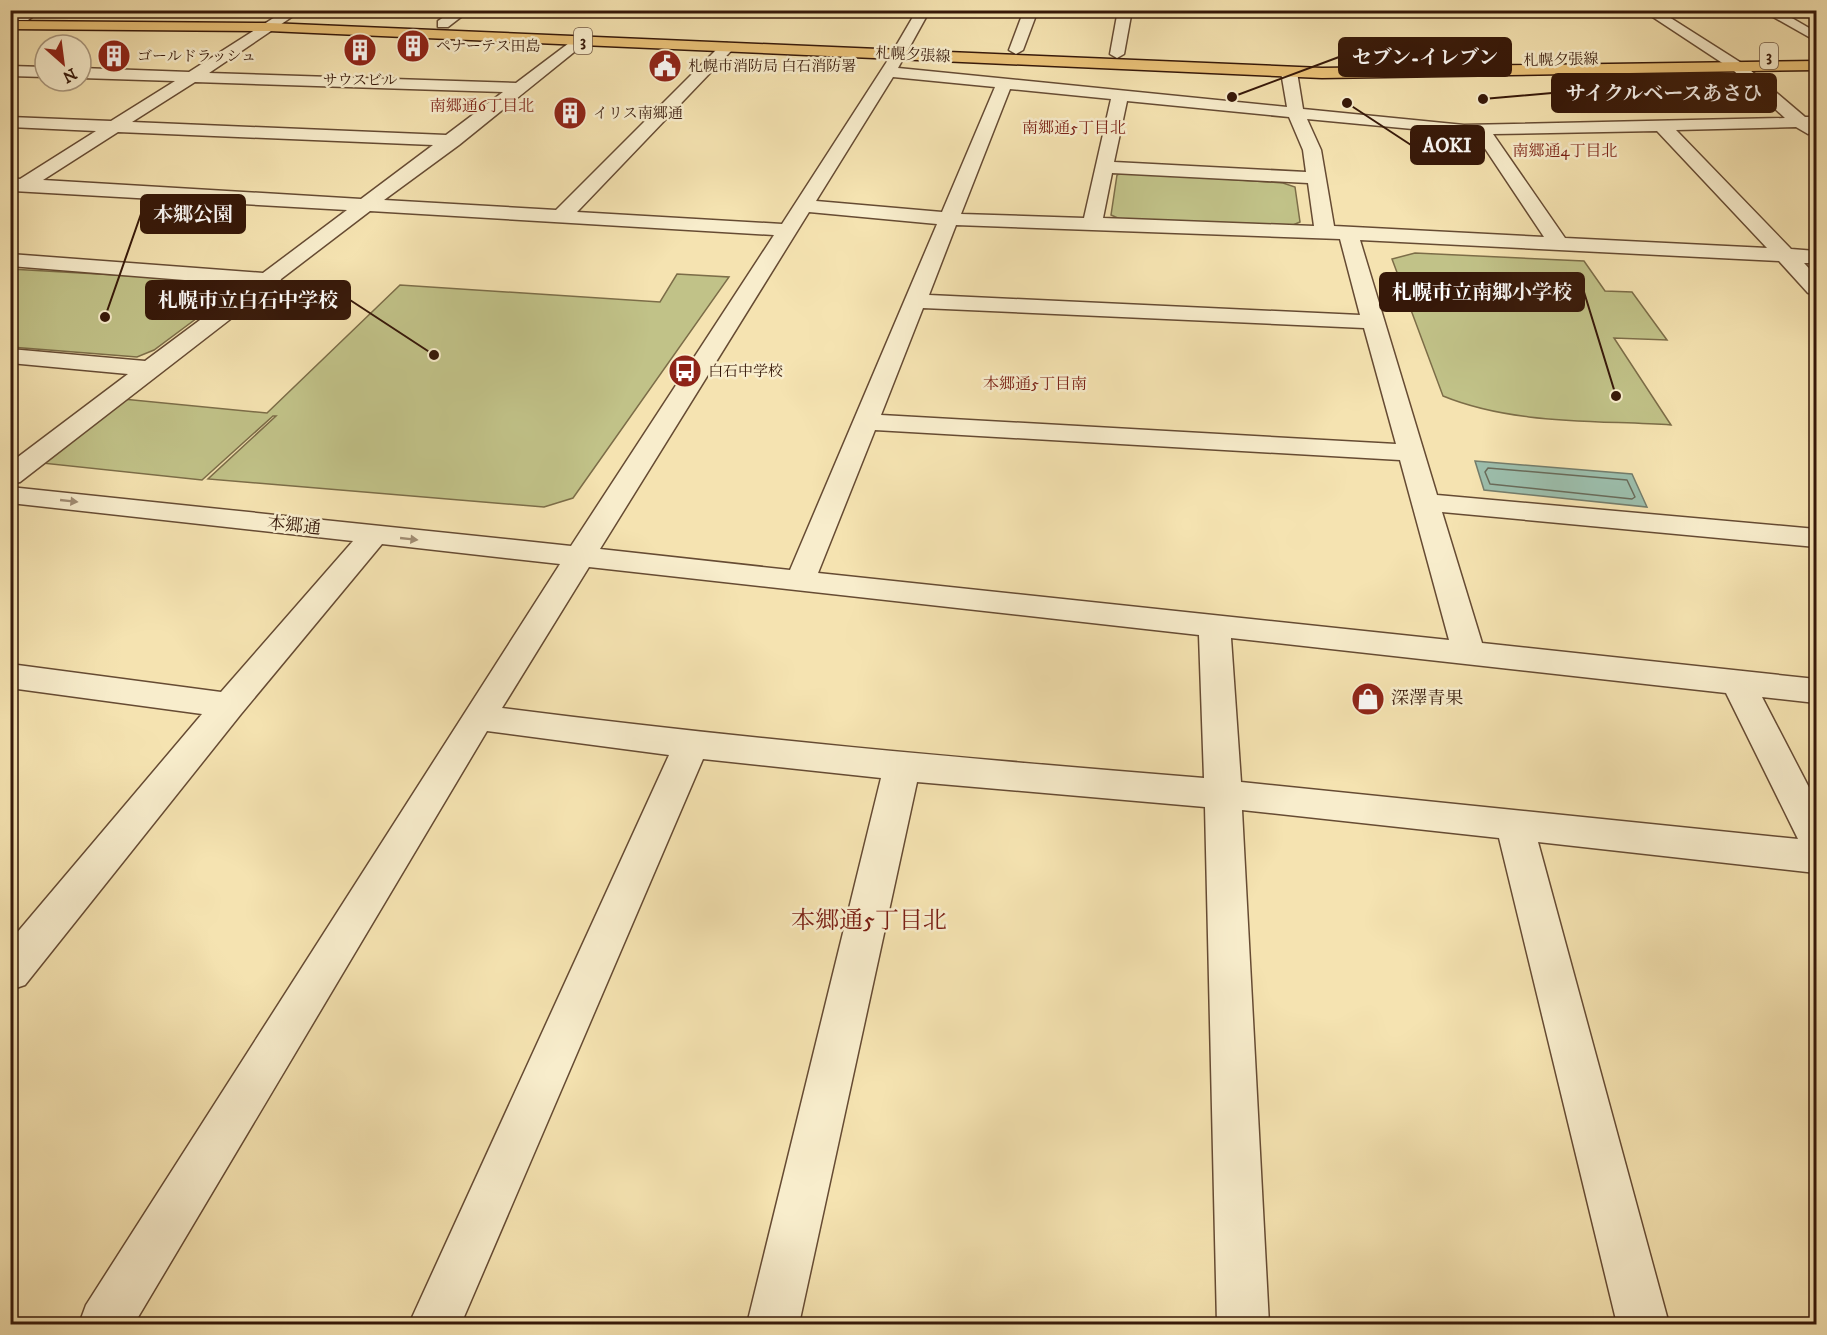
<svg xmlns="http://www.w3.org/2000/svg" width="1827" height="1335" font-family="'IM FELL DW Pica','Noto Serif JP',serif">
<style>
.green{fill:#c1c288;stroke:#7c6d48;stroke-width:1.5}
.water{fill:#9cbeac;stroke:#737c6b;stroke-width:1.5}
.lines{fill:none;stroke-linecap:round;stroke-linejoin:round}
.shore{stroke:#696b5a;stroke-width:1.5}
.minor-casing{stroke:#664b33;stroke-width:3}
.major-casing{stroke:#361809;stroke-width:3}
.minor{fill:#f8edcc;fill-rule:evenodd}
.major{fill:#eac278;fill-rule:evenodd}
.oneway{fill:#a18d74}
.labels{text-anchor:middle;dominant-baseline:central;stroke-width:5;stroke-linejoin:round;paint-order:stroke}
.far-poi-label{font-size:15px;fill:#361809;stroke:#f8edcc;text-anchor:start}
.far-street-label{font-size:15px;fill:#361809;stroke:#f8edcc}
.shield{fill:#f8edcc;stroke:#705844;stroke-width:1.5}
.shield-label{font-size:16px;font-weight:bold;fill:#361809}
.far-neighbourhood-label{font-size:16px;fill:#7a1f14;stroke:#f8edcc}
.street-label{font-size:18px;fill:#361809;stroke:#f8edcc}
.poi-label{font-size:18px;fill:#361809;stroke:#f8edcc;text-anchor:start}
.near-neighbourhood-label{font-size:24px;fill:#7a1f14;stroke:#f8edcc}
.leader{fill:none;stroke:#361809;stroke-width:2}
.callout-dot{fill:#361809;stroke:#f8edcc;stroke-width:2}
.callout{fill:#361809;stroke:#361809;stroke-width:2}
.callout-label{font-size:20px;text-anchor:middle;font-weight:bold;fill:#fff}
</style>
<rect width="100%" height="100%" fill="#f5e3b1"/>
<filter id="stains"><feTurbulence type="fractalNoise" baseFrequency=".00333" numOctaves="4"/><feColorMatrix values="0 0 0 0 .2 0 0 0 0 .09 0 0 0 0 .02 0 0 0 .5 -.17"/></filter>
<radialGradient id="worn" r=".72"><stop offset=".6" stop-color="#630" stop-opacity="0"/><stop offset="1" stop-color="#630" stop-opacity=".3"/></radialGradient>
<g class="green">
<path d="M 1123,172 L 1283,183 L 1295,187 L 1300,222 L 1293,225 L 1120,219 L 1111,215 L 1117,175 Z"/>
<path d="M 1415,253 L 1584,261 L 1605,291 L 1632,292 L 1667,340 L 1614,338 L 1671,425 C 1596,420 1514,425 1443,396 L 1392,259 Z"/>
<path d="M 10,269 L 239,282 L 240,286 L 154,350 L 137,357 L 11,347 Z"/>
<path d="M 677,274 L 729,277 L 573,498 L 544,507 L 208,479 L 276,416 L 273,416 L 202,480 L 42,463 L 123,399 L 267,413 L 400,285 L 660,302 Z"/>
</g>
<path class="water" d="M 1475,461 L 1632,474 L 1647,507 L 1484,490 Z"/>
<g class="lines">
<path class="shore" d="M 1488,468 L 1627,480 L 1635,497 L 1632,499 L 1490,484 L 1485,472 Z"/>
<defs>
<g id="minor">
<path d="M 25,10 L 42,10 L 28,20 L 18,20 L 18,14 Z"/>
<path d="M 286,10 L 302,10 L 209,73 L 516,83 L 577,37 L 582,36 L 589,40 L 459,145 L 384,200 L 556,210 L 722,44 L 727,43 L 734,47 L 732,50 L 577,212 L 782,224 L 886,63 L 917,10 L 930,10 L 898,68 L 1287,107 L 1281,72 L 1289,67 L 1297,72 L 1303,109 L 1464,125 L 1785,118 L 1733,70 L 1642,10 L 1658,10 L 1743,64 L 1805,117 L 1816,117 L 1816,129 L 1808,134 L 1796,127 L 1676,130 L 1791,249 L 1816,251 L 1816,263 L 1804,263 L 1816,276 L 1816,294 L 1808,293 L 1779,261 L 1360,240 L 1437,495 L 1816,529 L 1816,547 L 1442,512 L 1482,643 L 1816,679 L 1816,703 L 1762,697 L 1816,801 L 1816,873 L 1538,842 L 1669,1324 L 1617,1324 L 1499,838 L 1242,810 L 1269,1324 L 1217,1324 L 1205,807 L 917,782 L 799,1324 L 747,1324 L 881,778 L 703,759 L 461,1324 L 409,1324 L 669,755 L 487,731 L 134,1324 L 79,1324 L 86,1305 L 560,564 L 382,544 L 241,714 L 25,985 L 10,990 L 10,941 L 202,714 L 10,688 L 10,664 L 221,692 L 353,541 L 10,503 L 10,487 L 571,546 L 774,235 L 370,211 L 281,279 L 279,285 L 273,286 L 20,482 L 10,484 L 10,463 L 128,374 L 10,363 L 10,349 L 145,361 L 247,285 L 10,266 L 10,254 L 263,273 L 347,210 L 13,191 L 10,190 L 10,178 L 20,179 L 96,131 L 10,127 L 10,117 L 111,121 L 175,81 L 81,78 L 81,68 L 189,72 ZM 893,77 L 995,87 L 942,212 L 816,201 ZM 195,82 L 503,92 L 446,135 L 132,122 ZM 1010,89 L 1111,99 L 1084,218 L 961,214 ZM 1127,101 L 1289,117 L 1303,150 L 1306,172 L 1114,162 ZM 1307,119 L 1476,135 L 1544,237 L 1334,226 L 1321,150 ZM 1657,131 L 1767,248 L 1565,238 L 1493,134 ZM 118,132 L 433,145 L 361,199 L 43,180 ZM 1112,173 L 1308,183 L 1314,226 L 1103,218 ZM 809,212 L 937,224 L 790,570 L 600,549 ZM 956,225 L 1340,239 L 1360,315 L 929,295 ZM 923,308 L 1364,328 L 1396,444 L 881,415 ZM 875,430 L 1400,460 L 1449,640 L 818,573 ZM 589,567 L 1199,635 L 1204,778 C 969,759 735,738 502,708 ZM 1231,638 L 1726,693 L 1798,839 L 1241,782 Z"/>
<path d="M 454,10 L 470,10 L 448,27 L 438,27 L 438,21 Z"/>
<path d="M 1024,10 L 1038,10 L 1023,50 L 1016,54 L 1009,50 Z"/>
<path d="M 1118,10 L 1132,10 L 1124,54 L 1117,58 L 1110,54 Z"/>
<path d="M 1761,10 L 1778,10 L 1816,32 L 1816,41 Z"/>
<path d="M 10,66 L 45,67 L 45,77 L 10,76 Z"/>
</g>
<path id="major" d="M 10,21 L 269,23 L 1322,68 L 1816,61 L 1816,70 L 1322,78 L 269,31 L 10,29 Z"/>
</defs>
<use href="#minor" class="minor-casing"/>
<use href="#major" class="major-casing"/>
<use href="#minor" class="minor"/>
<use href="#major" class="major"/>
</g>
<defs><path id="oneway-solid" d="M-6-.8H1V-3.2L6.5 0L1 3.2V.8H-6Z" transform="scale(1.5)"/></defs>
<g class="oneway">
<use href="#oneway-solid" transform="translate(69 501) rotate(6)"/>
<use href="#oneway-solid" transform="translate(409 539) rotate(6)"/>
</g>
<defs>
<symbol id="building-disc" viewBox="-11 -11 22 22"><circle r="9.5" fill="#8f2418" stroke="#f8edcc"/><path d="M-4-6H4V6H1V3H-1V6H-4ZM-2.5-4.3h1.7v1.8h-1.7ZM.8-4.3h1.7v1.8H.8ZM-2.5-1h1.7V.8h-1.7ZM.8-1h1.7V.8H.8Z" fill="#fff"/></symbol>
<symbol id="civic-disc" viewBox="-11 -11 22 22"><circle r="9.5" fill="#8f2418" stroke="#f8edcc"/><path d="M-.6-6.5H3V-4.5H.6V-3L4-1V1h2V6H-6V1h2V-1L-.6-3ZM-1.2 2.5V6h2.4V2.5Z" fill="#fff"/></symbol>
<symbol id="bus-disc" viewBox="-11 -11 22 22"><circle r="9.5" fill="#8f2418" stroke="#f8edcc"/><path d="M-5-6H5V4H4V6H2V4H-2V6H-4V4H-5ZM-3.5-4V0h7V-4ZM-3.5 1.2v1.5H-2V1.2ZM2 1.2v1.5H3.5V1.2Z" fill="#fff"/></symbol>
<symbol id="shop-disc" viewBox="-11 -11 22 22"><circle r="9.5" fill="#8f2418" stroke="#f8edcc"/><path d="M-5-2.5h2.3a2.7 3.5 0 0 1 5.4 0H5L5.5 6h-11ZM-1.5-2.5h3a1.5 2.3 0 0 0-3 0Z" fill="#fff"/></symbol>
</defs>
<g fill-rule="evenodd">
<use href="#building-disc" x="394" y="27" width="38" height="38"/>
<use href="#building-disc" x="341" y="31" width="38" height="38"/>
<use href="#building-disc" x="95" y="37" width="38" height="38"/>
<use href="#civic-disc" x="646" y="47" width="38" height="38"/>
<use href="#building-disc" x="551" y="94" width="38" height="38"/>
<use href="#bus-disc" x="666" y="352" width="38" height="38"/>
<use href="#shop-disc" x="1349" y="680" width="38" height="38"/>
</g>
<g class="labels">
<g class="far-poi-label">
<text x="436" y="46">ペナーテス田島</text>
<text x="137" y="56">ゴールドラッシュ</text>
<text x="688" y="66">札幌市消防局 白石消防署</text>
<text x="360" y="80" text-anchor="middle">サウスビル</text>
<text x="593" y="113">イリス南郷通</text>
<text x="708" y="371">白石中学校</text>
</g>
<g class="far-street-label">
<text transform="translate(913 55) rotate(3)">札幌夕張線</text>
<text transform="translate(1561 60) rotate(-1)">札幌夕張線</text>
</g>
<g class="shield">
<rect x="574" y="28" width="18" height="26" rx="4.5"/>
<rect x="1760" y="43" width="18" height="26" rx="4.5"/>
</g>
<g class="shield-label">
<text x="583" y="41">3</text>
<text x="1769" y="56">3</text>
</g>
<g class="far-neighbourhood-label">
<text x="482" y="106">南郷通6丁目北</text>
<text x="1074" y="128">南郷通5丁目北</text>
<text x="1565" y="151">南郷通4丁目北</text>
<text x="1035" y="384">本郷通5丁目南</text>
</g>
<g class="street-label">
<text transform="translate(294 526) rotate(6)">本郷通</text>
</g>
<g class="poi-label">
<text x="1391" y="699">深澤青果</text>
</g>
<g class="near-neighbourhood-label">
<text x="869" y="921">本郷通5丁目北</text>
</g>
</g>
<path class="leader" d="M1232 97L1339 57M1483 99L1552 93M1347 103L1411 145M105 317L141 214M1616 396L1584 292M434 355L350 300"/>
<g class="callout-dot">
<circle cx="1232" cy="97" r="6"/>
<circle cx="1483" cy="99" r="6"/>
<circle cx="1347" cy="103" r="6"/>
<circle cx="105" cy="317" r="6"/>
<circle cx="1616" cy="396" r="6"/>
<circle cx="434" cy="355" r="6"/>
</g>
<g class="callout">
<rect x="1339" y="38" width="172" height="38" rx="6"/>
<rect x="1552" y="74" width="224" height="38" rx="6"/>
<rect x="1411" y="126" width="73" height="38" rx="6"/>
<rect x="141" y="195" width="104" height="38" rx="6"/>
<rect x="1380" y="273" width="204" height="38" rx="6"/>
<rect x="146" y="281" width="204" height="38" rx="6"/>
</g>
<g class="callout-label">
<text x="1425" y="64">セブン-イレブン</text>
<text x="1664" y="100">サイクルベースあさひ</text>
<text x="1447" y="152">AOKI</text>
<text x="193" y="221">本郷公園</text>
<text x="1482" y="299">札幌市立南郷小学校</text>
<text x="248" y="307">札幌市立白石中学校</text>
</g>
<rect width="1827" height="1335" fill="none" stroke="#f5e3b1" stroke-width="36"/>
<rect x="12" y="12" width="1803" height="1311" fill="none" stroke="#361809" stroke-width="3"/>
<rect x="18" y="18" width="1791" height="1299" fill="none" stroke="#361809" stroke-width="1.5"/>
<g transform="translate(63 63) rotate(152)"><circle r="28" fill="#f8edcc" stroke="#aa987e" stroke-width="1.5"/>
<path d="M0-4.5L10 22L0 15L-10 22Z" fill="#8f2418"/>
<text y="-9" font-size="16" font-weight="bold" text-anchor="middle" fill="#361809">N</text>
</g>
<rect width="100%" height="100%" filter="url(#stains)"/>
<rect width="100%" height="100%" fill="url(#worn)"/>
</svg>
